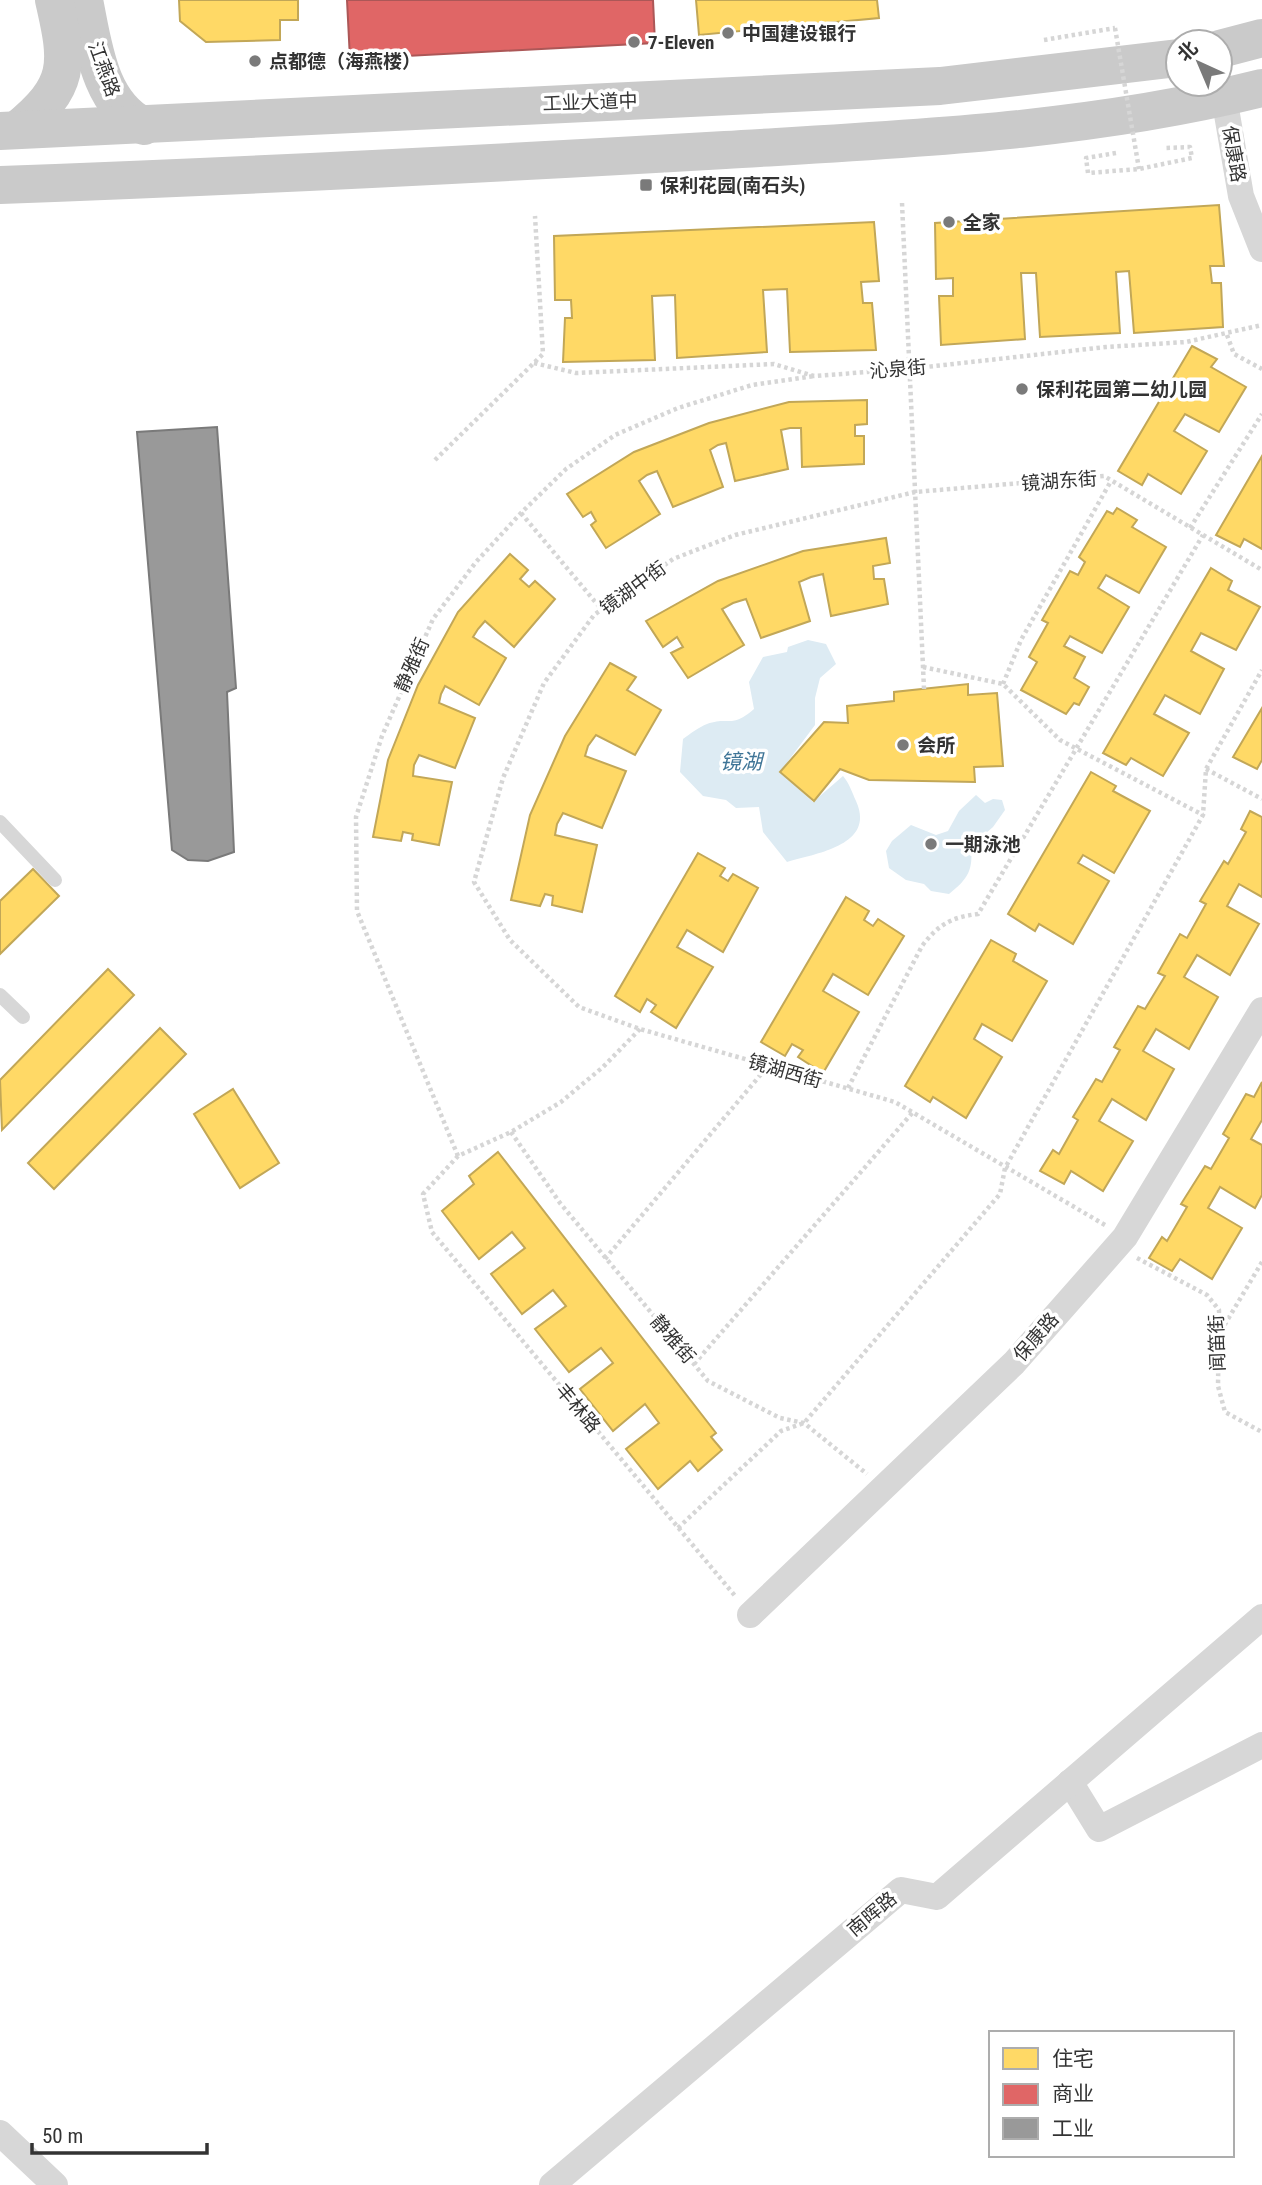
<svg xmlns="http://www.w3.org/2000/svg" width="1262" height="2185" font-family="'Roboto Condensed','Noto Sans SC',sans-serif">
<style>
.water{fill:#ddebf3}
.homes{fill:#ffd966;stroke:#c2a757;stroke-width:2}
.shops{fill:#e06666;stroke:#ac5757;stroke-width:2}
.industry{fill:#999;stroke:#7a7a7a;stroke-width:2}
.lines{fill:none;stroke-linecap:round;stroke-linejoin:round}
.path{stroke:#d6d6d6;stroke-width:4.5;stroke-dasharray:3.5 3.5;stroke-linecap:butt}
.service{stroke:#d7d7d7;stroke-width:14}
.minor{stroke:#d7d7d7;stroke-width:26}
.primary{stroke:#cacaca;stroke-width:38}
.path-bridge{stroke:#d6d6d6;stroke-width:4.5;stroke-dasharray:3.5 3.5;stroke-linecap:butt}
.poi-dot{fill:#7a7a7a;stroke:#fff;stroke-width:2.5}
.labels{text-anchor:middle;dominant-baseline:central;stroke-width:7;stroke-linejoin:round;paint-order:stroke}
.poi-label{font-size:19px;font-weight:bold;fill:#333;stroke:#fff;text-anchor:start}
.street-label{font-size:19px;fill:#333;stroke:#fff}
.water-label{font-size:21px;font-style:italic;fill:#3f7597;stroke:#fff}
</style>
<rect width="100%" height="100%" fill="#fff"/>
<g class="water">
<path d="M 808,640 L 826,644 L 836,664 L 820,678 L 815,698 L 815,725 L 780,772 L 813,802 L 843,776 C 849,783 852,792 856,801 C 876,845 817,853 787,862 L 763,832 L 759,807 L 736,808 L 726,800 L 703,796 L 680,772 L 683,739 C 690,734 699,727 707,724 C 729,716 731,729 754,709 L 749,682 L 763,657 L 787,652 L 788,647 Z"/>
<path d="M 976,795 L 985,803 L 993,799 L 1002,800 L 1005,810 L 993,827 L 971,846 C 973,870 969,878 949,894 L 931,891 L 924,884 L 906,880 L 889,868 L 886,851 L 892,841 L 911,825 L 936,835 L 948,831 L 959,811 Z"/>
</g>
<g class="homes">
<path d="M 179,0 L 298,0 L 298,20 L 280,20 L 280,40 L 206,42 L 180,21 Z"/>
<path d="M 696,0 L 877,0 L 879,18 L 699,35 Z"/>
<path d="M 1219,205 L 1224,266 L 1210,266 L 1212,283 L 1221,283 L 1223,327 L 1134,333 L 1129,271 L 1116,272 L 1120,333 L 1040,337 L 1036,273 L 1021,273 L 1025,339 L 941,345 L 939,296 L 953,296 L 953,278 L 936,279 L 935,223 Z"/>
<path d="M 874,222 L 879,281 L 861,282 L 863,303 L 872,303 L 876,350 L 790,352 L 787,289 L 763,290 L 767,352 L 677,358 L 675,295 L 652,296 L 655,360 L 563,362 L 565,318 L 572,318 L 571,300 L 555,300 L 554,236 Z"/>
<path d="M 1192,346 L 1217,359 L 1211,367 L 1246,387 L 1219,432 L 1185,414 L 1174,431 L 1207,451 L 1181,494 L 1148,474 L 1142,485 L 1118,471 Z"/>
<path d="M 867,400 L 867,424 L 855,425 L 855,436 L 864,436 L 864,464 L 802,467 L 801,428 L 790,428 L 781,430 L 788,469 L 735,481 L 726,443 L 718,445 L 710,450 L 723,487 L 673,507 L 657,471 L 647,475 L 639,481 L 660,514 L 606,548 L 591,525 L 596,521 L 591,512 L 583,517 L 567,494 L 634,452 L 709,423 L 789,402 Z"/>
<path d="M 1262,456 L 1262,549 L 1244,539 L 1240,547 L 1216,535 Z"/>
<path d="M 1117,508 L 1137,520 L 1132,527 L 1166,547 L 1139,593 L 1106,575 L 1098,588 L 1129,607 L 1102,653 L 1070,636 L 1064,646 L 1085,657 L 1074,678 L 1089,687 L 1079,705 L 1074,703 L 1066,714 L 1021,690 L 1037,662 L 1029,657 L 1048,623 L 1042,620 L 1070,571 L 1078,575 L 1085,562 L 1079,557 L 1107,511 L 1113,514 Z"/>
<path d="M 886,538 L 890,563 L 873,566 L 874,579 L 884,579 L 888,604 L 831,616 L 823,574 L 811,577 L 799,582 L 810,621 L 761,638 L 746,599 L 733,603 L 722,609 L 744,645 L 688,678 L 671,653 L 683,647 L 677,637 L 663,647 L 646,621 L 718,581 L 803,551 Z"/>
<path d="M 510,554 L 528,570 L 520,579 L 529,587 L 535,581 L 555,599 L 514,647 L 485,621 L 478,629 L 473,637 L 506,658 L 479,705 L 445,686 L 441,694 L 439,703 L 475,718 L 455,768 L 419,755 L 414,765 L 413,776 L 452,782 L 439,845 L 412,840 L 413,834 L 403,832 L 401,841 L 373,837 L 388,760 L 418,685 L 458,612 Z"/>
<path d="M 1211,568 L 1232,581 L 1228,590 L 1260,607 L 1236,650 L 1201,633 L 1191,651 L 1224,669 L 1200,714 L 1165,695 L 1154,714 L 1189,733 L 1163,776 L 1131,758 L 1126,765 L 1103,753 Z"/>
<path d="M 610,663 L 636,677 L 627,690 L 661,710 L 635,755 L 596,735 L 588,746 L 585,756 L 626,771 L 602,828 L 563,813 L 557,824 L 555,835 L 597,845 L 582,912 L 552,905 L 553,896 L 545,894 L 540,906 L 511,900 L 530,815 L 565,736 Z"/>
<path d="M 968,684 L 968,695 L 997,693 L 1003,766 L 974,767 L 975,782 L 869,780 L 840,769 L 814,801 L 780,772 L 824,722 L 848,723 L 847,706 L 894,701 L 894,692 Z"/>
<path d="M 1262,708 L 1262,760 L 1257,769 L 1233,757 Z"/>
<path d="M 1091,772 L 1116,786 L 1113,791 L 1150,811 L 1114,873 L 1083,855 L 1078,863 L 1109,881 L 1073,944 L 1039,924 L 1035,931 L 1008,914 Z"/>
<path d="M 1250,811 L 1262,817 L 1262,897 L 1239,884 L 1227,906 L 1259,924 L 1230,975 L 1197,955 L 1184,977 L 1218,997 L 1189,1049 L 1156,1029 L 1143,1051 L 1174,1069 L 1146,1120 L 1112,1099 L 1099,1121 L 1133,1141 L 1103,1191 L 1071,1171 L 1064,1184 L 1040,1171 L 1053,1150 L 1059,1154 L 1078,1120 L 1073,1117 L 1096,1079 L 1102,1082 L 1120,1050 L 1114,1047 L 1138,1006 L 1145,1009 L 1165,976 L 1158,973 L 1180,934 L 1187,938 L 1206,904 L 1200,901 L 1224,861 L 1228,864 L 1246,832 L 1241,829 Z"/>
<path d="M 698,853 L 725,868 L 720,876 L 728,881 L 733,874 L 758,888 L 723,952 L 687,930 L 677,947 L 713,967 L 676,1028 L 651,1012 L 656,1005 L 647,999 L 640,1012 L 615,996 Z"/>
<path d="M 33,869 L 59,896 L 0,954 L 0,901 Z"/>
<path d="M 846,897 L 869,911 L 864,920 L 873,926 L 878,919 L 904,936 L 868,995 L 833,974 L 823,991 L 859,1012 L 823,1073 L 798,1057 L 803,1050 L 792,1044 L 785,1056 L 761,1042 Z"/>
<path d="M 991,940 L 1016,954 L 1013,961 L 1047,981 L 1012,1041 L 982,1024 L 974,1039 L 1002,1057 L 966,1118 L 933,1097 L 930,1102 L 905,1086 Z"/>
<path d="M 108,969 L 134,995 L 2,1130 L 0,1080 Z"/>
<path d="M 160,1028 L 186,1054 L 54,1189 L 28,1163 Z"/>
<path d="M 1262,1082 L 1262,1120 L 1251,1139 L 1262,1145 L 1262,1195 L 1255,1208 L 1220,1187 L 1208,1208 L 1242,1228 L 1212,1279 L 1180,1259 L 1172,1271 L 1149,1258 L 1162,1237 L 1167,1241 L 1187,1207 L 1181,1204 L 1205,1166 L 1211,1169 L 1229,1138 L 1223,1134 L 1246,1094 L 1254,1097 Z"/>
<path d="M 233,1089 L 279,1163 L 240,1188 L 194,1114 Z"/>
<path d="M 498,1152 L 716,1433 L 711,1437 L 722,1450 L 698,1471 L 690,1461 L 658,1489 L 626,1449 L 659,1423 L 645,1404 L 613,1431 L 580,1389 L 613,1363 L 601,1348 L 569,1372 L 535,1329 L 566,1306 L 553,1290 L 522,1314 L 491,1274 L 525,1248 L 512,1232 L 479,1259 L 442,1211 L 474,1184 L 469,1176 Z"/>
</g>
<path class="shops" d="M 347,0 L 653,0 L 655,43 L 350,59 Z"/>
<path class="industry" d="M 217,427 L 236,688 L 227,692 L 234,852 L 208,861 L 188,860 L 172,850 L 137,432 Z"/>
<g class="lines">
<g class="path">
<path d="M 1044,40 L 1115,28"/>
<path d="M 1116,153 L 1086,158 L 1088,173 L 1139,169 L 1192,158 L 1190,147 L 1165,148"/>
<path d="M 902,203 L 924,689"/>
<path d="M 1227,335 L 1234,354 L 1262,369"/>
<path d="M 534,363 L 576,373 L 774,364 L 814,376 L 908,369 L 1106,347 L 1186,342 L 1262,325"/>
<path d="M 435,460 L 543,354 L 535,216"/>
<path d="M 521,513 L 602,610"/>
<path d="M 1190,528 L 1262,414"/>
<path d="M 923,667 L 1003,684 L 1060,740 L 1203,815"/>
<path d="M 1003,684 L 1021,640 L 1111,481"/>
<path d="M 1206,769 L 1262,799"/>
<path d="M 640,1029 L 603,1067 L 561,1102 L 511,1132 L 458,1156 L 423,1194 L 432,1232 L 736,1597"/>
<path d="M 848,1088 L 922,946 C 938,925 951,917 978,914 L 1203,535"/>
<path d="M 511,1132 L 560,1203 L 708,1381 L 780,1418 L 804,1423 L 867,1474"/>
<path d="M 458,1156 L 357,911 L 356,817 L 382,736 L 433,619 L 476,562 L 521,513 L 566,469 L 615,435 L 678,408 L 752,385 L 814,376"/>
<path d="M 1105,1225 L 895,1102 L 640,1029 L 579,1007 L 510,940 L 474,882 L 503,778 L 544,683 L 594,615 L 673,559 L 735,535 L 915,492 L 1104,476 L 1262,570"/>
<path d="M 1137,1258 L 1207,1295 L 1219,1310 L 1218,1386 L 1225,1412 L 1262,1432"/>
<path d="M 605,1259 L 768,1066"/>
<path d="M 1221,1331 L 1262,1262"/>
<path d="M 694,1364 L 913,1112"/>
<path d="M 678,1528 L 781,1431 L 804,1423 L 1000,1194 L 1005,1168 L 1203,815 L 1206,769 L 1262,670"/>
</g>
<g class="service">
<path d="M 0,822 L 55,880"/>
<path d="M 0,995 L 23,1017"/>
</g>
<g class="minor">
<path d="M 1224,97 L 1241,196 L 1262,249"/>
<path d="M 750,1615 L 1014,1363 L 1125,1237 L 1262,1010"/>
<path d="M 1070,1782 L 1099,1829 L 1262,1745"/>
<path d="M 0,2133 L 55,2185"/>
<path d="M 552,2185 L 901,1890 L 937,1897 L 1262,1617"/>
</g>
<g class="primary">
<path d="M 84,0 C 93,44 99,104 144,126"/>
<path d="M 1220,49 L 1262,38"/>
<path d="M 17,130 C 71,86 69,65 54,0"/>
<path d="M 0,131 L 940,86 L 1178,58"/>
<path d="M 0,185 C 242,176 484,164 725,150 C 906,139 1086,132 1262,88"/>
</g>
<path class="path-bridge" d="M 1115,28 L 1139,169"/>
</g>
<g class="poi-dot">
<circle cx="728" cy="33" r="7"/>
<circle cx="634" cy="42" r="7"/>
<circle cx="255" cy="61" r="7"/>
<rect x="639" y="178" width="14" height="14" rx="3.5"/>
<circle cx="949" cy="222" r="7"/>
<circle cx="1022" cy="389" r="7"/>
<circle cx="903" cy="745" r="7"/>
<circle cx="931" cy="844" r="7"/>
</g>
<g class="labels">
<g class="poi-label">
<text x="742" y="33">中国建设银行</text>
<text x="648" y="42">7-Eleven</text>
<text x="269" y="61">点都德（海燕楼）</text>
<text x="660" y="185">保利花园(南石头)</text>
<text x="963" y="222">全家</text>
<text x="1036" y="389">保利花园第二幼儿园</text>
<text x="917" y="745">会所</text>
<text x="945" y="844">一期泳池</text>
</g>
<g class="street-label">
<text transform="translate(104 69) rotate(70)">江燕路</text>
<text transform="translate(590 102) rotate(-2)">工业大道中</text>
<text transform="translate(1234 154) rotate(80)">保康路</text>
<text transform="translate(898 369) rotate(-5)">沁泉街</text>
<text transform="translate(1059 481) rotate(-4)">镜湖东街</text>
<text transform="translate(633 588) rotate(-36)">镜湖中街</text>
<text transform="translate(412 665) rotate(-66)">静雅街</text>
<text transform="translate(785 1071) rotate(16)">镜湖西街</text>
<text transform="translate(1036 1337) rotate(-49)">保康路</text>
<text transform="translate(673 1339) rotate(49)">静雅街</text>
<text transform="translate(1217 1343) rotate(-92)">闻笛街</text>
<text transform="translate(578 1408) rotate(50)">丰林路</text>
<text transform="translate(872 1914) rotate(-40)">南晖路</text>
</g>
<g class="water-label">
<text x="741" y="762">镜湖</text>
</g>
</g>
<rect x="989" y="2031" width="245" height="126" fill="#ffffff" stroke="#adadad" stroke-width="2"/>
<rect x="1003" y="2048" width="35" height="21" fill="#ffd966" stroke="#adadad" stroke-width="2"/>
<text x="1052" y="2066" font-size="21" fill="#333333">住宅</text>
<rect x="1003" y="2084" width="35" height="21" fill="#e06666" stroke="#adadad" stroke-width="2"/>
<text x="1052" y="2101" font-size="21" fill="#333333">商业</text>
<rect x="1003" y="2118" width="35" height="21" fill="#999999" stroke="#adadad" stroke-width="2"/>
<text x="1052" y="2136" font-size="21" fill="#333333">工业</text>
<g transform="translate(1199 63) rotate(316)"><circle r="33" fill="#ffffff" stroke="#adadad" stroke-width="2"/>
<path d="M0-5L12 26L0 18L-12 26Z" fill="#7a7a7a"/>
<text y="-10" font-size="19" font-weight="bold" text-anchor="middle" fill="#333333">北</text>
</g>
<path d="M32 2143v10h175v-10" fill="none" stroke="#333333" stroke-width="3.5"/>
<text x="42" y="2143" font-size="21" fill="#333333" stroke="#ffffff" stroke-width="5" paint-order="stroke">50 m</text>
</svg>
